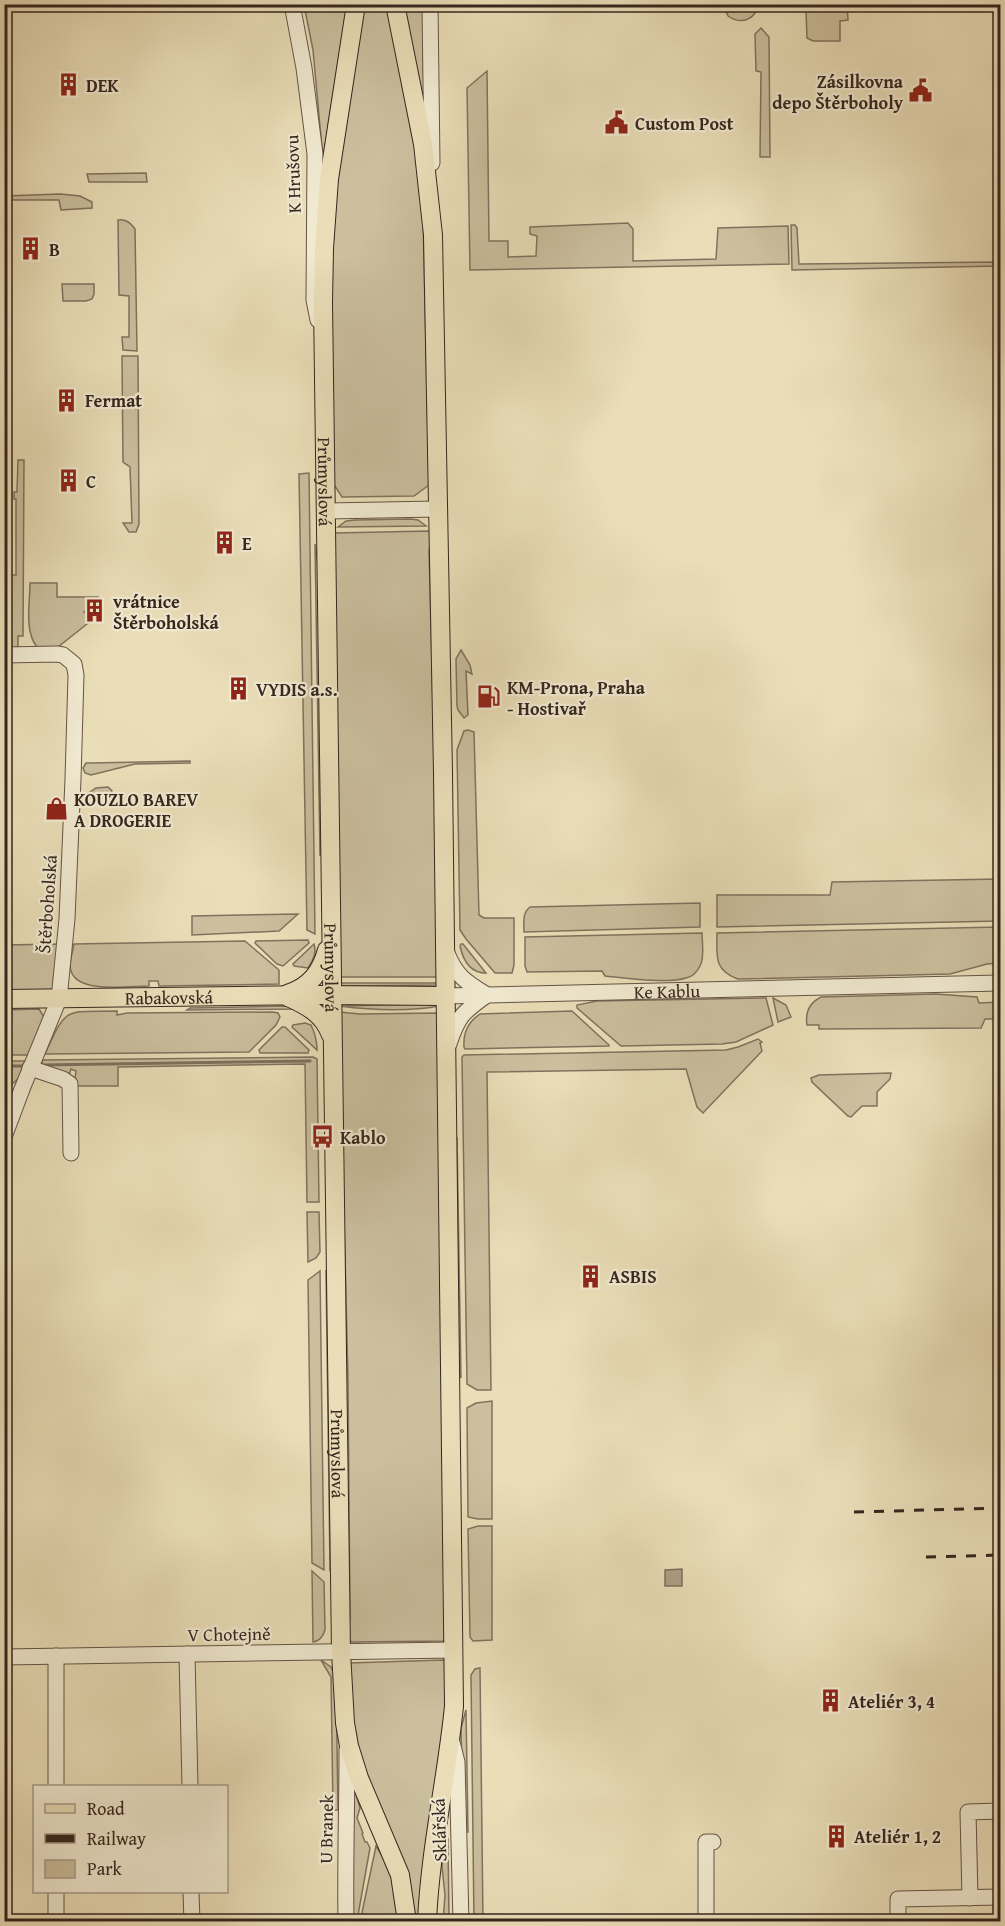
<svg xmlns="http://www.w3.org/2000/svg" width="1005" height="1926" font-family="'Gentium Book Plus',serif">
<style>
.green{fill:#cbbf9e;stroke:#80725e;stroke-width:1.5}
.water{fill:#ad9f84;stroke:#7d6f5c;stroke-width:1.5}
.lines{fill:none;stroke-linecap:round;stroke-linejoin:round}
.stream{stroke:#7d6f5c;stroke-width:3}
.minor-casing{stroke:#635445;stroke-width:17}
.major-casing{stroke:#36261f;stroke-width:20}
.minor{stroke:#f1ead1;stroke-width:15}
.major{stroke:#eadeb8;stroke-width:18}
.rail{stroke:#36261f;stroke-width:3;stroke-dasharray:10 10;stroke-linecap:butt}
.labels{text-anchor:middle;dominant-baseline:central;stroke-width:4.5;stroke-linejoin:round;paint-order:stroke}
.poi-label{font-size:18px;font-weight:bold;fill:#36261f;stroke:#f1ead1;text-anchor:start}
.street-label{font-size:18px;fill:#36261f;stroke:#f1ead1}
</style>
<rect width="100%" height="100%" fill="#eadeb8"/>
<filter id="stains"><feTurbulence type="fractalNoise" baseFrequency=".00333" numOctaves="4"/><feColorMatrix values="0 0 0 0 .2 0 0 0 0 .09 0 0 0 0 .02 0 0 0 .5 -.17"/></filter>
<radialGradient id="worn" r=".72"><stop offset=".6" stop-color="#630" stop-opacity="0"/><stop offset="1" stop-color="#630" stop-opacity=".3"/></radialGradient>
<g class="green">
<path d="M 723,4 L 758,4 L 758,5 C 755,20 741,25 728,16 Z"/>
<path d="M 808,4 L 839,5 L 842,10 L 844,8 L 844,5 L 847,5 L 848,20 L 840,21 L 840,41 L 813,41 L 807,38 L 806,10 Z"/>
<path d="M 304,5 L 347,5 L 323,159 L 313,50 Z"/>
<path d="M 362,5 L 389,5 L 416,139 L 423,217 L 429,485 L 414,496 L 342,497 L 333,483 L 328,314 L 333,212 Z"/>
<path d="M 404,5 L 423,5 L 424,107 Z"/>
<path d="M 761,28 L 769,37 L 770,157 L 760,157 L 761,72 L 756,71 L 755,34 Z"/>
<path d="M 487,71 L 489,241 L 508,241 L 508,257 L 536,256 L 537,236 L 530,234 L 530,227 L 628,223 L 633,229 L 633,261 L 716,259 L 718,228 L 788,226 L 789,264 L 470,270 L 467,88 Z"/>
<path d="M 146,173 L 147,182 L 89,182 L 87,174 Z"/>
<path d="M 60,194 L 80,196 L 92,202 L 92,208 L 61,210 L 59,200 L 5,200 L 5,196 Z"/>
<path d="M 118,220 C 126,219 131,223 135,229 L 137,351 L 123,350 L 122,337 L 129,337 L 129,296 L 119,295 Z"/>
<path d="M 791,225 L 795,225 L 797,228 L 799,264 L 1000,262 L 1000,266 L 792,270 Z"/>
<path d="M 62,284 L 94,284 L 94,294 L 92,299 L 86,301 L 63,301 Z"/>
<path d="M 122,356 L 138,356 L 139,524 L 136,532 L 129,532 L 123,523 L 132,523 L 130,467 L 123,462 Z"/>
<path d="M 18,460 L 24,460 L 23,636 L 18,636 L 18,649 L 5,649 L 5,575 L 16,575 L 16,499 L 14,499 L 14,492 L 17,492 Z"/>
<path d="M 309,473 L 315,934 L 307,930 L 299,474 Z"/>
<path d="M 411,519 L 418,520 L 426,526 L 338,527 L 346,521 L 355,520 Z"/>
<path d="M 429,531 L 432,540 L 429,550 L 438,902 L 438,977 L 338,977 L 335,533 Z"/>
<path d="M 315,544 L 320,578 L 323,816 L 320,856 Z"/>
<path d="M 30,583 L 57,583 L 57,597 L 98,597 L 98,603 L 84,612 L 92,620 L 58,647 L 37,647 C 24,631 30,603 30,583 Z"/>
<path d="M 461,650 L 470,665 L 472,674 L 466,671 L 468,715 L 464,718 L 458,710 L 457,706 L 456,659 Z"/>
<path d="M 468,730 L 474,732 L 479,915 L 484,918 L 514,918 L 514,965 L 512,973 L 495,973 L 466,939 L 460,930 L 457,750 L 464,731 Z"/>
<path d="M 190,761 L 190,763 L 135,764 L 91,775 L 85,773 L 83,768 L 86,763 L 91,763 Z"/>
<path d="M 108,787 L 112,791 C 107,802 93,798 83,797 L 96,788 Z"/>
<path d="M 1000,879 L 1000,921 L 717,927 L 717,895 L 830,895 L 832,882 Z"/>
<path d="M 700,903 L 700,927 L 524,932 C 524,923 522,913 530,907 Z"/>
<path d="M 298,914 L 279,931 L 192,935 L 192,916 Z"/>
<path d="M 1000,927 L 1000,963 L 987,964 L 950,974 L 738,979 C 713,970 717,955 717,933 Z"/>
<path d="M 702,933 C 702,943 705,957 700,966 C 697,972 692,977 686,978 C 667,984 625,978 605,976 L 602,971 L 527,972 L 525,966 L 525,937 Z"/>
<path d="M 308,940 L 309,943 L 283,966 L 277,964 L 255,943 L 256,941 Z"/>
<path d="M 245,941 L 279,970 L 279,984 L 159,986 L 158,981 L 149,981 L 149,986 C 129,986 78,994 71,971 C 68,963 73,952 74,944 Z"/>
<path d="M 59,944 L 53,990 L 5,991 L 4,945 Z"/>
<path d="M 314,944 C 317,952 313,961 308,968 L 294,966 L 293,964 Z"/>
<path d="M 461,944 L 463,944 L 486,973 C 470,973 463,960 460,946 Z"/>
<path d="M 339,983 L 438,983 L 437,985 L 342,986 Z"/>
<path d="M 936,994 L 977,997 L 979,1003 L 1000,1002 L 1000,1019 L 985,1019 L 981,1028 L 819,1029 L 819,1025 L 807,1025 C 805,1012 809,1003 821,997 Z"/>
<path d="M 766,998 L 773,1025 L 736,1042 L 722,1044 L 621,1046 L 577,1008 L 577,1005 L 597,1001 Z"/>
<path d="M 773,998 L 786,1005 L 791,1017 L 778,1022 Z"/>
<path d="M 434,1004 L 439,1006 C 407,1012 371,1010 339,1006 Z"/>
<path d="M 287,1006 L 295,1009 L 187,1010 L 190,1008 Z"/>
<path d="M 39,1009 L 44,1017 L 29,1055 L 5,1055 L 4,1010 Z"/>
<path d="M 117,1011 L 117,1015 L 127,1013 L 273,1012 L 278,1013 L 280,1017 L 276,1025 L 249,1052 L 45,1054 C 67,1005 65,1012 117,1011 Z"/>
<path d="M 572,1011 L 609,1045 L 609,1046 L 465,1049 L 464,1047 C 463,1033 468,1022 480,1014 Z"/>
<path d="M 339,1012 L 360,1014 L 439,1013 L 446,1639 L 443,1641 L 352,1642 L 347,1638 L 350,1618 L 348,1380 Z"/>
<path d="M 305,1023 L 311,1025 C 315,1033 317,1041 317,1050 L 292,1027 L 293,1025 Z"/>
<path d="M 282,1027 L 285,1027 L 309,1050 L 308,1053 L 260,1053 L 259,1050 Z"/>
<path d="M 758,1039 L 762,1042 L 760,1043 L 762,1051 L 703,1113 L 697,1107 L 686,1069 L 487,1072 L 491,1390 L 477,1390 L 467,1384 L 462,1057 L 464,1055 L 726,1050 L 738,1047 Z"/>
<path d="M 313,1057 L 317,1059 L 319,1202 L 307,1202 L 305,1064 L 118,1067 L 118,1086 L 74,1086 L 76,1071 L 71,1069 L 69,1075 L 40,1067 L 43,1060 Z"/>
<path d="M 5,1061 L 27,1061 C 22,1072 19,1085 5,1085 Z"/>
<path d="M 891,1073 L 890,1079 L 877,1092 L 877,1106 L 862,1106 L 851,1117 L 848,1116 L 812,1082 L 811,1078 L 819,1075 Z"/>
<path d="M 457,1137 L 461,1378 L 458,1371 L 453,1179 Z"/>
<path d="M 307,1212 L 319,1212 L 320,1252 L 316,1258 L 308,1262 Z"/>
<path d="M 320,1271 L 324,1570 L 312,1563 L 308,1280 Z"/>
<path d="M 326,1271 L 329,1273 L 332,1568 L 330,1570 Z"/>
<path d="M 492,1401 L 492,1519 L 478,1519 L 468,1517 L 467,1408 L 476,1403 Z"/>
<path d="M 478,1526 L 492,1526 L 492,1640 L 473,1641 L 470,1637 L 468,1529 Z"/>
<path d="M 312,1571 L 324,1582 L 325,1630 C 323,1637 320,1641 313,1642 Z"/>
<path d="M 321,1660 L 331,1667 L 336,1678 L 338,1810 L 333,1810 L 331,1677 Z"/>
<path d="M 443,1660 L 446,1662 L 448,1683 L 421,1921 L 414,1921 L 360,1763 L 353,1732 L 349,1663 Z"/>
<path d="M 480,1668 L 483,1921 L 474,1922 L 471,1675 L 475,1669 Z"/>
<path d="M 466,1710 L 468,1832 L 463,1832 L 461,1728 Z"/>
<path d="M 351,1776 L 360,1808 L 357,1818 L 363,1833 L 362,1834 L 365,1842 L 367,1842 L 370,1848 L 357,1921 L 352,1921 Z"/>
<path d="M 446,1839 L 448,1839 L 449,1921 L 443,1922 L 445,1895 L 442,1866 Z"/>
<path d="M 376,1846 L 389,1867 L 401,1921 L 360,1922 Z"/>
</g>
<path class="water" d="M 682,1569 L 682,1586 L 665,1586 L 665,1570 Z"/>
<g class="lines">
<g class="stream">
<path d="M 42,1065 L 310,1061"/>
<path d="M 4,1066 L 24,1066"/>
</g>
<defs>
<g id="minor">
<path d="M 292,4 L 304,68 L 315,154 L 314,300 L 318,320"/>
<path d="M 430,4 L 432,163"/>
<path d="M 326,511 L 438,509"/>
<path d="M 4,655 L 57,654 L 63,655 L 74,664 L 76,675 L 73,779 L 67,919 L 59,999 L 22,1089 L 4,1137"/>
<path d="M 447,953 C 456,976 466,982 487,995"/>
<path id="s1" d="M 445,996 L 1000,983"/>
<path d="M 449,1044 C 458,1016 463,1012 487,995"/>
<path d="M 30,1068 L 63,1079 L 70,1084 L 71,1153"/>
<path d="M 187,1654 L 190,1786"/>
<path d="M 56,1656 L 56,1786"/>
<path d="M 4,1657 L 454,1650"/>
<path d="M 452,1742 L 457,1762 L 461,1922"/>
<path d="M 191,1892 L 192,1922"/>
<path d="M 970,1898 L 968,1812 L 1000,1811"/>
<path d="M 56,1922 L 56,1892"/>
<path d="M 346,1922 C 345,1864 347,1806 347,1749"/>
<path d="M 706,1922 L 706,1842 L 713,1842"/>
<path d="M 898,1922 L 898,1899 L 1000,1897"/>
</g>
<g id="major">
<path id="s2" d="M 356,4 L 329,179 L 324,248 L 323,303 L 341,1652 L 345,1723 L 349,1746 L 359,1778 L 400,1875 L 407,1922"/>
<path d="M 395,4 L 423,144 L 433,235 L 443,773 L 454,1706 C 447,1778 430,1849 427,1922"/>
<path d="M 287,994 C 310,987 321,972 327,950"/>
<path d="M 288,997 C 308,1006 323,1014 331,1035"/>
<path id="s3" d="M 4,999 L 321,995 L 445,996"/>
</g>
</defs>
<use href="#minor" class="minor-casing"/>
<use href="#major" class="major-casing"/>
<use href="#minor" class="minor"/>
<use href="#major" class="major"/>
<g class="rail">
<path d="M 854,1512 L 1000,1508"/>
<path d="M 926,1557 L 1000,1555"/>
</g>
</g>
<defs>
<symbol id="building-bare" viewBox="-9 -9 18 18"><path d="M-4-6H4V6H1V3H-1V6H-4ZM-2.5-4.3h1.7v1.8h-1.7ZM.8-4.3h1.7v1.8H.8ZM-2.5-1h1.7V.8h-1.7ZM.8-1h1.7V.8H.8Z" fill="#8f2418" stroke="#f1ead1" stroke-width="2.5" paint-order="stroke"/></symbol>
<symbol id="civic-bare" viewBox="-9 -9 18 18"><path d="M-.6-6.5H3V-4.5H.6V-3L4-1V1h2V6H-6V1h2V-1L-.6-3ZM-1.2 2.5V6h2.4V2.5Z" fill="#8f2418" stroke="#f1ead1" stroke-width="2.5" paint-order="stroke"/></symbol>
<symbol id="fuel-bare" viewBox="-9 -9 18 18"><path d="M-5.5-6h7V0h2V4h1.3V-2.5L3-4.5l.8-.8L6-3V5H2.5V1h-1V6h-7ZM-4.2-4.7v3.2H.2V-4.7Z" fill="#8f2418" stroke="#f1ead1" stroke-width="2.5" paint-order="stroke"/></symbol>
<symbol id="shop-bare" viewBox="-9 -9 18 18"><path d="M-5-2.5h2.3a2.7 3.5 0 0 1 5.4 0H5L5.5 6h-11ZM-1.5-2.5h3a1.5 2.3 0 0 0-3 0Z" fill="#8f2418" stroke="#f1ead1" stroke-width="2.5" paint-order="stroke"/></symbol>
<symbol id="bus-bare" viewBox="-9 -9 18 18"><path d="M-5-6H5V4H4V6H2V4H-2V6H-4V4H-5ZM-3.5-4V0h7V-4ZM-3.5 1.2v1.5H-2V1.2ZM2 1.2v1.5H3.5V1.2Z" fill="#8f2418" stroke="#f1ead1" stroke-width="2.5" paint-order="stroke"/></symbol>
</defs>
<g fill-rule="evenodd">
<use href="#building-bare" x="52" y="68" width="33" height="33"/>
<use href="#civic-bare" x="904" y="74" width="33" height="33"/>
<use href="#civic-bare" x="600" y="106" width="33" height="33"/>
<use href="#building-bare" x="14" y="232" width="33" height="33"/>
<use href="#building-bare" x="50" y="384" width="33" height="33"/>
<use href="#building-bare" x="52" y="464" width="33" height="33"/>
<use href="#building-bare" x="208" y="526" width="33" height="33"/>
<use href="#building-bare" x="78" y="594" width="33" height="33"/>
<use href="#building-bare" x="222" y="672" width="33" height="33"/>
<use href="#fuel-bare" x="472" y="680" width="33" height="33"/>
<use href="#shop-bare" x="40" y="792" width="33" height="33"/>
<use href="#bus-bare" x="306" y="1120" width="33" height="33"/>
<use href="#building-bare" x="574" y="1260" width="33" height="33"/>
<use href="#building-bare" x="814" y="1684" width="33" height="33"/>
<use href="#building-bare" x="820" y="1820" width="33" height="33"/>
</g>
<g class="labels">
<g class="poi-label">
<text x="903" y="81" text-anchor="end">Zásilkovna<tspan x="903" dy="21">depo Štěrboholy</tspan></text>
<text x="86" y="85">DEK</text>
<text x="635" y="123">Custom Post</text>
<text x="49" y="249">B</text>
<text x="85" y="400">Fermat</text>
<text x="86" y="481">C</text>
<text x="242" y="543">E</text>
<text x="113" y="601">vrátnice<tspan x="113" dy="21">Štěrboholská</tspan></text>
<text x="507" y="687">KM-Prona, Praha<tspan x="507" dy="21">- Hostivař</tspan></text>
<text x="256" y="689">VYDIS a.s.</text>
<text x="74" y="799">KOUZLO BAREV<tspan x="74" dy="21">A DROGERIE</tspan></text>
<text x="340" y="1137">Kablo</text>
<text x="609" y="1276">ASBIS</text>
<text x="848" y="1701">Ateliér 3, 4</text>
<text x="854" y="1836">Ateliér 1, 2</text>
</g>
<g class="street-label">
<text transform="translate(293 174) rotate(-92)">K Hrušovu</text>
<text stroke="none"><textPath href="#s2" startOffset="480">Průmyslová</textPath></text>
<text transform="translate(47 904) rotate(-86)">Štěrboholská</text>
<text stroke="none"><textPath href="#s2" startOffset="966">Průmyslová</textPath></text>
<text stroke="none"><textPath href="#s1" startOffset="222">Ke Kablu</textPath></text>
<text stroke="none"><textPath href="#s3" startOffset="165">Rabakovská</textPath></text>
<text stroke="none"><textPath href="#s2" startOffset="1452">Průmyslová</textPath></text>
<text transform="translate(229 1634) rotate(-1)">V Chotejně</text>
<text transform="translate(326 1829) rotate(-89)">U Branek</text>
<text transform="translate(439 1830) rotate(-92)">Sklářská</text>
</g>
</g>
<rect width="1005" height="1926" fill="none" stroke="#eadeb8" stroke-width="24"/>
<rect x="6" y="6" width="993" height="1914" fill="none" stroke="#36261f" stroke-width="3"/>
<rect x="12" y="12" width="981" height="1902" fill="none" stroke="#36261f" stroke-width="1.5"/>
<rect x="33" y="1785" width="195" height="108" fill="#f1ead1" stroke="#a69c8a" stroke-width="1.5"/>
<rect x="45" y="1804" width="30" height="9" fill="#eadeb8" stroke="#a69c8a" stroke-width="1.5"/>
<text x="87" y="1815" font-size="18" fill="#36261f">Road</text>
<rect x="45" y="1834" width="30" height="9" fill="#36261f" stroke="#a69c8a" stroke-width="1.5"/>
<text x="87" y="1845" font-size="18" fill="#36261f">Railway</text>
<rect x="45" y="1860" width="30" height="18" fill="#cbbf9e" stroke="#a69c8a" stroke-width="1.5"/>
<text x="87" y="1875" font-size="18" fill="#36261f">Park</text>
<rect width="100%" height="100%" filter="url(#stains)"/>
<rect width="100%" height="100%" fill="url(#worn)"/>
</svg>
